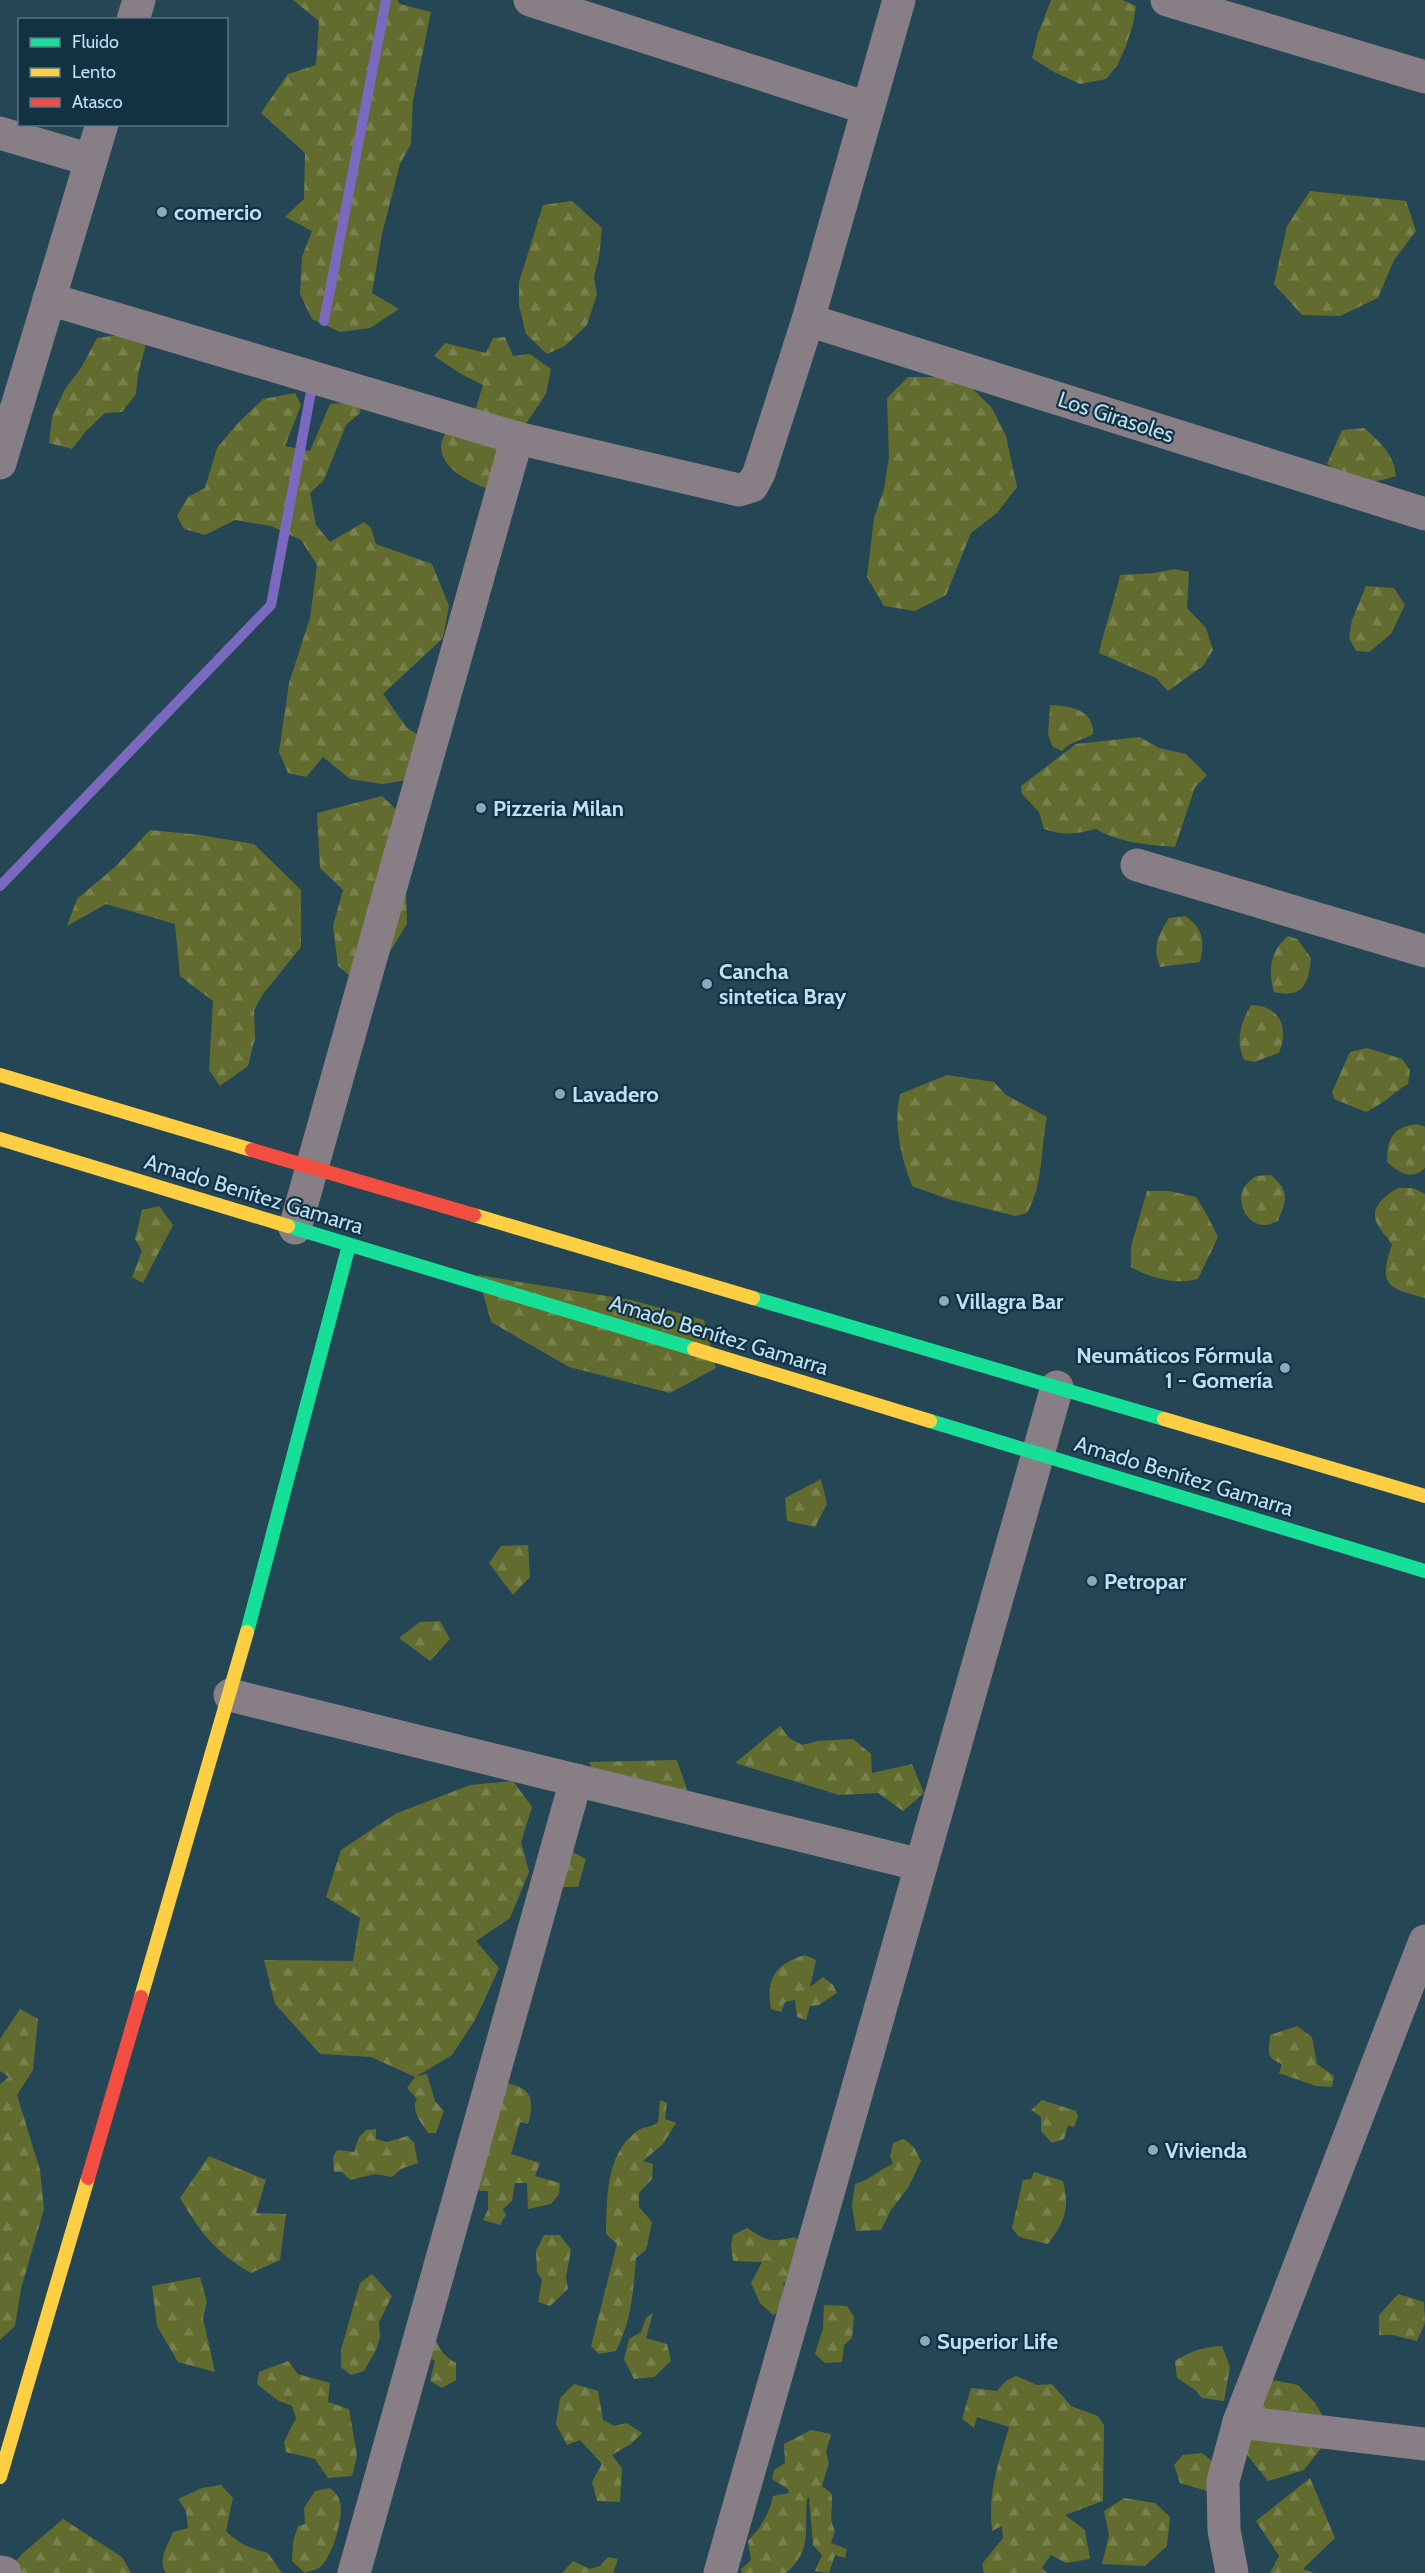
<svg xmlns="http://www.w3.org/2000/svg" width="1425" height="2573" font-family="Cabin,sans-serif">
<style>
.forest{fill:url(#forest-firs)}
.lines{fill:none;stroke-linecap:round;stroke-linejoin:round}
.stream{stroke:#7b69c0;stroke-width:10}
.street{stroke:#887e86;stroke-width:33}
.fast{stroke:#16e098;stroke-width:14}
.slow{stroke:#ffcf43;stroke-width:14}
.jam{stroke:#f24e42;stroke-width:14}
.poi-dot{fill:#87aabc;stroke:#123141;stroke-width:2}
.labels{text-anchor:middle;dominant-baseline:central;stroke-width:4.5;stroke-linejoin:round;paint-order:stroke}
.poi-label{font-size:22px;font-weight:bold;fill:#bce0f4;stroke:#123141;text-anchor:start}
.street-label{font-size:22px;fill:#bce0f4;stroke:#123141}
</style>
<defs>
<pattern id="forest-firs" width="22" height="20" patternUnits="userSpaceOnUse" patternTransform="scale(1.5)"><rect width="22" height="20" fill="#636c2f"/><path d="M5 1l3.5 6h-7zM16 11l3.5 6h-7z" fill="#77814e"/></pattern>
</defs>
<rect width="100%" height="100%" fill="#254654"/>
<g class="forest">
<path d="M 293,0 L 397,0 L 400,4 L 431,12 L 413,100 L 411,144 L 400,164 L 382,234 L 372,293 L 399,309 L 370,328 L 340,332 L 312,319 L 300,294 L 302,257 L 312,231 L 285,217 L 304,199 L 305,153 L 261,113 L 288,74 L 316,65 L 319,21 Z"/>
<path d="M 1051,0 L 1122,0 L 1136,6 L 1133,24 L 1126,46 L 1117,66 L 1106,79 L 1080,84 L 1054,72 L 1032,58 L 1038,34 Z"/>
<path d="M 1310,191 L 1406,201 L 1416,231 L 1394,260 L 1378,298 L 1340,316 L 1302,315 L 1274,284 L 1287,226 Z"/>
<path d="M 572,201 L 602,228 L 599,258 L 594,277 L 597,294 L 587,325 L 565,346 L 547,354 L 526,334 L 519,305 L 519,282 L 543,205 Z"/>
<path d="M 126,334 L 146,344 L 138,374 L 136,394 L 122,412 L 105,413 L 86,431 L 72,449 L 49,443 L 52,417 L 65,389 L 81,368 L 97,338 Z"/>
<path d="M 505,337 L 513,356 L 530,354 L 551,369 L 546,394 L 523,428 L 513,465 L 486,488 C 469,482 441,468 441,447 C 441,440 447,431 450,424 L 473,418 L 483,385 L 461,374 L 434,356 L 445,343 L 486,353 L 493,338 Z"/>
<path d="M 908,377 L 939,377 L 969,385 L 992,408 L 1006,436 L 1017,487 L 997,513 L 971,533 L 946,595 L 915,611 L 884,606 L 867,577 L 874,518 L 884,489 L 889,457 L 887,398 Z"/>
<path d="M 295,393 L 301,405 L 285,446 L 310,451 L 330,404 L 361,401 L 360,413 L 346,425 L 324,480 L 310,493 L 316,525 L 330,542 L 364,522 L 371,528 L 376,544 L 432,564 L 449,606 L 443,638 L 383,694 L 407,728 L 443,750 L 434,776 L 382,784 L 350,779 L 323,757 L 306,777 L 288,773 L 279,752 L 289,683 L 310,618 L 317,565 L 301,540 L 271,526 L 235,520 L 205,535 L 184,529 L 177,516 L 188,497 L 205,488 L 217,448 L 238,423 L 263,399 Z"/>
<path d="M 1364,428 C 1380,442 1394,454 1396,476 C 1362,487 1355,481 1327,464 L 1342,430 Z"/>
<path d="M 1175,569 L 1189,572 L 1187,608 L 1206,628 L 1213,650 L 1203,666 L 1168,691 L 1156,678 L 1099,653 C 1105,626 1114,602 1120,575 L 1154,573 Z"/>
<path d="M 1366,586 L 1394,588 L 1405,605 L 1391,634 L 1369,652 L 1356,651 L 1349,638 L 1352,620 Z"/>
<path d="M 1050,705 C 1070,706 1094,709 1093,734 C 1083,741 1071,740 1062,751 L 1053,747 L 1048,735 Z"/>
<path d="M 1140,737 L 1159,748 L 1186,754 L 1207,775 L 1195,787 L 1175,847 C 1148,845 1120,843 1096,829 C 1077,834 1063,836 1044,829 L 1039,812 L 1022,794 L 1021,786 L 1076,744 Z"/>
<path d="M 382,796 L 416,829 L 406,892 L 407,924 L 380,968 L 349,975 L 338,966 L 333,926 L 343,890 L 320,868 L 317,813 Z"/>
<path d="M 150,830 L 200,835 L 254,844 L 301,890 L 301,947 L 263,994 L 254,1010 L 255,1038 L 248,1066 L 220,1086 L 209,1070 L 213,1001 L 180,976 L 175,924 L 106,904 L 67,926 L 77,899 L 116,866 Z"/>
<path d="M 1185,916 C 1203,928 1205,941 1200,962 L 1160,967 C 1152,947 1158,935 1169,918 Z"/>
<path d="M 1288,936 L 1297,939 L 1311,958 C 1309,984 1302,999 1274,992 C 1268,970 1270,951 1288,936 Z"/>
<path d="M 1251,1005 C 1281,1006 1289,1028 1279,1053 L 1254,1062 L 1244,1060 C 1235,1040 1241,1022 1251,1005 Z"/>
<path d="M 1367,1048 L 1402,1059 L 1410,1070 L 1408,1084 C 1392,1093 1384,1104 1366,1112 L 1334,1099 L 1332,1092 L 1350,1052 Z"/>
<path d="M 947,1075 L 994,1082 L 1006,1095 L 1047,1117 C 1040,1150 1044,1183 1027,1213 L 1015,1216 L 948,1199 L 912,1186 C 901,1156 893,1125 900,1094 Z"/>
<path d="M 1417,1124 L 1425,1127 L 1425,1168 C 1412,1181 1399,1173 1387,1162 C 1387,1138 1393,1127 1417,1124 Z"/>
<path d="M 1271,1175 C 1290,1192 1287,1199 1278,1221 C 1274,1222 1269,1225 1265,1225 C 1246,1225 1235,1201 1245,1186 C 1248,1182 1252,1179 1256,1176 Z"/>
<path d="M 1398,1188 L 1413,1188 L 1425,1194 L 1425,1298 C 1387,1288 1378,1285 1392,1245 C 1388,1237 1381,1232 1378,1225 C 1368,1209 1385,1195 1398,1188 Z"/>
<path d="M 1147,1191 L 1169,1191 L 1196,1197 L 1206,1213 L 1218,1237 L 1198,1279 C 1176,1285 1150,1278 1131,1267 L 1131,1247 Z"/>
<path d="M 159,1206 L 173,1225 L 143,1283 L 132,1277 L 142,1251 L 135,1239 L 142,1210 Z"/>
<path d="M 478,1275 L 631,1300 L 704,1320 L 716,1368 L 670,1393 L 569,1367 L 491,1322 Z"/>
<path d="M 821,1479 L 827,1504 L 815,1527 L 787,1521 L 785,1498 Z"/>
<path d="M 528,1545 L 530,1577 L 513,1595 L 489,1563 L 501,1546 Z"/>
<path d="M 440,1621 L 450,1639 L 430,1661 L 399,1638 L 420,1622 Z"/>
<path d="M 780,1726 L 789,1738 L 802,1745 L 817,1741 L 853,1739 L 871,1754 L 872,1773 L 912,1764 L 924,1793 L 903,1811 L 878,1793 L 839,1795 L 735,1763 Z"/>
<path d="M 677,1760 L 690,1798 L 608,1805 L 589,1762 Z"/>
<path d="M 513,1781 L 532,1807 L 521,1842 L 529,1872 L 510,1918 L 476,1941 L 499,1968 L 475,2020 L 452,2055 L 417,2076 L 427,2074 L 435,2101 L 444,2111 L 436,2133 L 428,2133 C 422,2123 410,2111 417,2099 L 407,2088 L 415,2077 L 371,2057 L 320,2054 L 275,2004 L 264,1960 L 353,1961 L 360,1918 L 326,1897 L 341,1850 L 395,1814 L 470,1785 Z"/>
<path d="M 567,1849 L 586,1859 L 578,1887 L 564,1887 L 557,1891 Z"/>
<path d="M 805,1955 L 816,1960 L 810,1987 L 823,1977 L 833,1985 L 837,1993 L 819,2005 L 810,2006 L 806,2020 L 797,2017 L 795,2000 L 785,2002 L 781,2012 L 771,2009 C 766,1978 775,1964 805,1955 Z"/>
<path d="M 20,2009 L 38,2019 L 33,2070 L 17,2095 L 40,2170 L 44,2209 L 21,2289 L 15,2326 L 0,2340 L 0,2084 L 9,2077 L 0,2071 L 0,2039 Z"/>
<path d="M 1297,2026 L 1312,2037 L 1317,2064 L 1334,2076 L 1332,2087 L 1316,2086 L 1279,2073 L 1282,2064 C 1265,2058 1269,2052 1270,2035 Z"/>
<path d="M 505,2083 C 532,2087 535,2100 528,2124 L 520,2122 L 511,2154 L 540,2163 L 535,2176 L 560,2183 L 559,2194 L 551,2204 L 528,2209 L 527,2183 L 515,2183 L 512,2201 L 503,2209 L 506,2215 L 500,2225 L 483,2220 L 488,2210 L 488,2191 L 479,2191 L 478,2143 Z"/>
<path d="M 660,2100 L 667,2103 L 665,2119 L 676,2123 L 663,2144 L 643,2161 L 653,2164 L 652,2179 L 639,2193 L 639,2207 L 652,2222 L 646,2250 L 636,2258 C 633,2293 632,2319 616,2351 L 599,2354 L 591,2346 L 617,2244 L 606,2234 C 607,2198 605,2155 637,2131 C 642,2127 651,2127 658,2123 Z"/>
<path d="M 1042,2100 L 1076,2111 L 1078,2117 L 1074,2127 L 1068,2125 L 1064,2139 L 1052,2143 L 1041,2131 L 1041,2117 L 1031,2110 Z"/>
<path d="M 376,2129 L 376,2139 L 387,2142 L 408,2136 L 414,2143 L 418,2163 L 401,2169 L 392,2177 L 375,2174 L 350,2180 L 342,2172 L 334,2172 L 333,2157 L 337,2150 L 354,2152 L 359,2137 L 366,2130 Z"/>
<path d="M 904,2139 L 914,2147 L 921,2161 L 908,2188 L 891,2210 L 881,2230 L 856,2231 L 852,2205 L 855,2184 C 870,2180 878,2170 893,2164 L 890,2156 L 893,2143 Z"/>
<path d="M 209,2156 L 266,2180 L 256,2213 L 286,2214 L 280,2260 L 251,2273 C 216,2253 200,2232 180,2198 Z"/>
<path d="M 1034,2172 L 1063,2181 C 1070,2208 1065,2222 1048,2244 L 1019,2237 L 1012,2228 L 1023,2180 L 1031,2179 Z"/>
<path d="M 747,2228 C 767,2241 771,2243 794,2237 L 804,2243 L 793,2271 L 783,2285 L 790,2295 L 782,2309 L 773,2315 L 760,2303 L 751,2283 L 762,2262 L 733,2261 L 731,2245 L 733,2235 Z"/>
<path d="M 544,2235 L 560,2235 L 571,2250 L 566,2277 L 568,2289 L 550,2306 L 538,2302 L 542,2280 L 537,2272 L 536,2251 Z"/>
<path d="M 372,2274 L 392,2296 L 379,2322 L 380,2337 L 376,2350 L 364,2371 L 351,2375 L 341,2367 L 341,2350 L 360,2283 Z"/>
<path d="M 200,2277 L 207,2302 L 203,2318 L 215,2372 L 178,2362 L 157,2326 L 152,2286 Z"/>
<path d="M 1398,2294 L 1424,2302 L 1425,2323 L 1417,2341 L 1393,2335 L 1379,2335 L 1379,2315 Z"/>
<path d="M 824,2305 L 847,2306 L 854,2317 L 852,2338 L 844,2345 L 842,2362 L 825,2363 L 815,2354 L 823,2328 Z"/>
<path d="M 653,2313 L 646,2338 L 667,2344 L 671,2361 L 654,2377 L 634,2379 L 624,2359 L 629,2339 L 641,2332 L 646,2318 Z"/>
<path d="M 429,2321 C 435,2339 438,2353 456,2363 L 456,2380 L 442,2388 L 430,2381 L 435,2360 L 422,2357 Z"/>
<path d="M 1222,2346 L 1230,2367 L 1224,2401 L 1202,2398 L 1195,2390 L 1177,2378 L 1175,2361 C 1191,2351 1204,2347 1222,2346 Z"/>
<path d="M 288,2361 L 298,2374 L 330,2383 L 328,2402 L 349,2409 L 357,2456 L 352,2476 L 328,2478 L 315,2459 L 286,2452 L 284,2442 L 296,2418 L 292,2406 L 277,2400 L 257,2384 L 259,2372 Z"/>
<path d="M 1016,2376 L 1037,2385 L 1052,2384 L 1071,2406 L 1098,2416 L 1104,2425 L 1103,2501 L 1065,2515 L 1085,2530 L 1090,2559 L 1066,2563 L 1051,2555 L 1042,2568 L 1047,2573 L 984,2573 L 982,2564 L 1003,2538 L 1002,2526 L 992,2531 C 988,2490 998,2466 1009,2427 L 977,2417 L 974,2428 L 962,2419 L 971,2388 L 997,2391 L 1006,2381 Z"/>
<path d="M 1262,2378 L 1298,2385 L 1315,2403 L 1333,2433 L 1304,2470 L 1268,2481 L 1240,2446 Z"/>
<path d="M 574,2384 L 598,2391 L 603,2420 L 614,2426 L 627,2423 L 642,2433 L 631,2444 L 612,2455 L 622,2468 L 620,2502 L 597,2501 L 592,2482 L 602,2464 L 580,2440 L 567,2445 L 556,2424 L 560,2398 Z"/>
<path d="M 811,2430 L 831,2434 L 826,2452 L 829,2463 L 822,2486 L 831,2493 C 835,2509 827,2515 835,2531 L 831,2543 L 847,2549 L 845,2558 L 835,2555 L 829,2573 L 815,2571 L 822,2555 L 813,2545 L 809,2497 L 807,2500 C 804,2532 813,2549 786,2573 L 742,2573 L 741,2569 L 751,2560 L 748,2541 C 761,2527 769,2515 773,2496 L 789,2493 L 788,2489 L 772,2479 L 774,2470 L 785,2463 L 784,2444 Z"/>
<path d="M 1202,2453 L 1214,2463 L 1207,2491 L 1180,2483 L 1174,2465 L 1183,2455 Z"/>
<path d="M 1310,2478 L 1335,2538 L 1303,2569 L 1313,2573 L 1270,2573 L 1279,2556 L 1256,2521 Z"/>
<path d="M 221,2485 L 233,2498 L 226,2531 C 238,2543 251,2549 268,2553 L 282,2573 L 166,2573 C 157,2560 168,2545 173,2532 L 188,2528 L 186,2511 L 178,2499 L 202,2488 Z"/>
<path d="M 330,2488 C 333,2491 338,2495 339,2499 C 346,2513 332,2559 319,2568 C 315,2570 309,2571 305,2573 L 292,2561 L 293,2542 L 298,2526 L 305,2524 L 304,2508 L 315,2491 Z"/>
<path d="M 1124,2498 L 1155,2503 L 1170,2517 L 1167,2546 L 1145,2566 L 1102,2564 L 1109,2535 L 1104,2511 Z"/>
<path d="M 63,2519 L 122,2557 L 131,2573 L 6,2573 L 23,2553 Z"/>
<path d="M 608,2557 L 618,2559 L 613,2573 L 562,2573 L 573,2561 L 590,2569 L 600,2566 Z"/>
</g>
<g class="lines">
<g class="stream">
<path d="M 324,321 L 386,0"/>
<path d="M 0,886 L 271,605 L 313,381"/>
</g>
<g class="street">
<path d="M 530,0 L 867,108"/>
<path d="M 1167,0 L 1425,77"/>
<path d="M 133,20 L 139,0"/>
<path d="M 0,133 L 91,160"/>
<path d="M 49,299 L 517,438 L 739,490 L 752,486 L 759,473 L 808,320 L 899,0"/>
<path d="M 808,320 L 1425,514"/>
<path d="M 0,463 L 102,124"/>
<path d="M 1137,865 L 1425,951"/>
<path d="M 295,1228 L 517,438"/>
<path d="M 230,1695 L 921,1865"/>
<path d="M 1239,2422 L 1425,2444"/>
<path d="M 0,2572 L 5,2573"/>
<path d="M 354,2573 L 576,1780"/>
<path d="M 720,2573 L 1057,1387"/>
<path d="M 1232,2573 L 1224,2530 L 1223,2481 L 1239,2422 L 1425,1941"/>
</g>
<g class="fast">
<path d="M 288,1226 L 694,1349"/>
<path d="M 753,1298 L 1164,1419"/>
<path d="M 930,1421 L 1425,1571"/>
<path d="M 247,1632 L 349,1245"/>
</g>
<g class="slow">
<path d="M 0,1075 L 252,1150"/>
<path d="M 0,1139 L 288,1226"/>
<path d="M 474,1215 L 753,1298"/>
<path d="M 694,1349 L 930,1421"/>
<path d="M 1164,1419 L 1425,1496"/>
<path d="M 141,1997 L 247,1632"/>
<path d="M 0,2477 L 88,2178"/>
</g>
<g class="jam">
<path d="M 252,1150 L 474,1215"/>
<path d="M 88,2178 L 141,1997"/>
</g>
</g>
<g class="poi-dot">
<circle cx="162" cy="212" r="6"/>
<circle cx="481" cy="808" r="6"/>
<circle cx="707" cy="984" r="6"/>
<circle cx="560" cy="1094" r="6"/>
<circle cx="944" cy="1301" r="6"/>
<circle cx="1285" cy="1368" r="6"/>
<circle cx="1092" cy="1581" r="6"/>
<circle cx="1153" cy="2150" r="6"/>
<circle cx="925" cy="2341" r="6"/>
</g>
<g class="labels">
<g class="poi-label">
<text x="174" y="212">comercio</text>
<text x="493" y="808">Pizzeria Milan</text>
<text x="719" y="971">Cancha<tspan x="719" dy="25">sintetica Bray</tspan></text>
<text x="572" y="1094">Lavadero</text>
<text x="956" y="1301">Villagra Bar</text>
<text x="1273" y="1355" text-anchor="end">Neumáticos Fórmula<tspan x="1273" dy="25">1 - Gomería</tspan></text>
<text x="1104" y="1581">Petropar</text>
<text x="1165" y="2150">Vivienda</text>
<text x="937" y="2341">Superior Life</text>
</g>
<g class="street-label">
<text transform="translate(1116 417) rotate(18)">Los Girasoles</text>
<text transform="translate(254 1194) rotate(17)">Amado Benítez Gamarra</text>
<text transform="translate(719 1335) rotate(17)">Amado Benítez Gamarra</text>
<text transform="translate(1184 1476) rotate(17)">Amado Benítez Gamarra</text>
</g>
</g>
<rect x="18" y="18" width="210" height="108" fill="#123141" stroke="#567789" stroke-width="1.5"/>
<rect x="30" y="38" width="30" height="9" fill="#16e098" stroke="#567789" stroke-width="1.5"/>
<text x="72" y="48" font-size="18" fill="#bce0f4">Fluido</text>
<rect x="30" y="68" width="30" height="9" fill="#ffcf43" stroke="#567789" stroke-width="1.5"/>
<text x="72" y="78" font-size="18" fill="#bce0f4">Lento</text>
<rect x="30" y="98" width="30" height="9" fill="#f24e42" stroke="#567789" stroke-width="1.5"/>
<text x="72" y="108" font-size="18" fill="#bce0f4">Atasco</text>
</svg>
